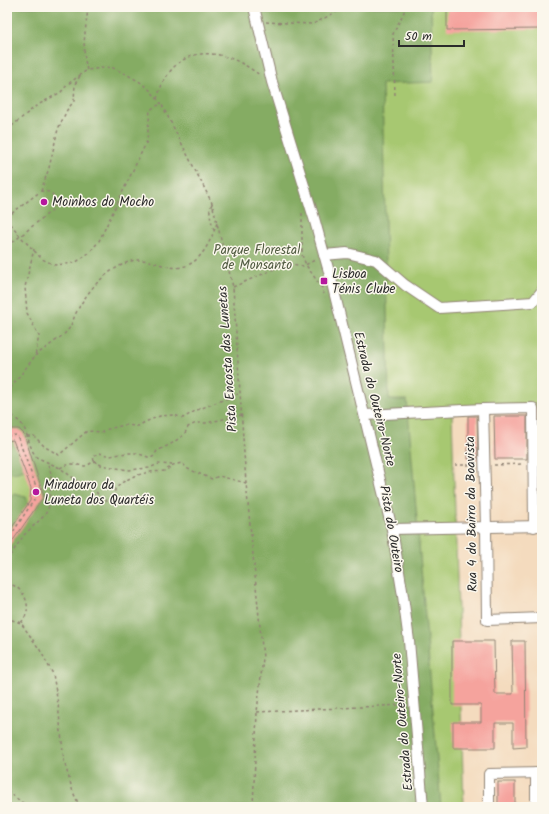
<svg xmlns="http://www.w3.org/2000/svg" width="549" height="814" font-family="Kalam,sans-serif">
<style>
.green{fill:#a7c871;stroke:#697a4e}
.forest{fill:#85ac63;stroke:#586c47}
.building{fill:#f5a39d}
.lines{fill:none;stroke-linecap:round;stroke-linejoin:round}
.minor-casing{stroke:#908374;stroke-width:12}
.path{stroke:#908374;stroke-width:1.5;stroke-dasharray:3 3;stroke-linecap:butt}
.minor{stroke:#fff;stroke-width:10}
.poi-dot{fill:#b5179e;stroke:#fbf7ec;stroke-width:1.5}
.labels{text-anchor:middle;dominant-baseline:central;stroke-width:3;stroke-linejoin:round;paint-order:stroke}
.poi-label{font-size:13px;fill:#2b2b2b;stroke:#fbf7ec;text-anchor:start}
.park-label{font-size:13px;fill:#505a40;stroke:#fbf7ec}
.street-label{font-size:13px;fill:#2b2b2b;stroke:#fbf7ec}
</style>
<rect width="100%" height="100%" fill="#fbf7ec"/>
<filter id="ink" filterUnits="userSpaceOnUse"><feTurbulence type="fractalNoise" baseFrequency=".025" numOctaves="2"/><feDisplacementMap in="SourceGraphic" scale="8" xChannelSelector="R" yChannelSelector="G"/><feConvolveMatrix kernelMatrix="1 2 1 2 8 2 1 2 1" color-interpolation-filters="sRGB"/></filter>
<filter id="wash" filterUnits="userSpaceOnUse"><feTurbulence type="fractalNoise" baseFrequency=".012" numOctaves="4" result="noise"/><feDisplacementMap in="SourceGraphic" scale="16" xChannelSelector="R" yChannelSelector="G"/><feGaussianBlur stdDeviation="0.9" result="paint"/><feColorMatrix in="noise" values="0 0 0 0 0 0 0 0 0 0 0 0 0 0 0 0 0 1.4 0 .05"/><feComposite in="paint" operator="in"/></filter>
<g filter="url(#wash)">
<rect width="100%" height="100%" fill="#f4dbbe"/>
<path class="green" d="M 7,7 L 542,7 L 542,407 L 452,414 L 464,807 L 7,807 Z"/>
<path class="forest" d="M 7,7 L 431,7 L 433,82 L 382,84 L 389,400 L 407,400 L 441,807 L 7,807 L 7,501 L 14,494 L 26,497 L 29,506 L 40,497 L 27,469 L 14,473 L 7,472 Z"/>
<g id="blocks">
<g class="building">
<path d="M 447,7 L 542,7 L 542,29 L 447,30 Z"/>
<path d="M 468,416 L 477,416 L 478,459 L 468,459 Z"/>
<path d="M 494,416 L 527,416 L 527,459 L 495,459 Z"/>
<path d="M 7,429 L 19,429 L 24,434 L 44,496 L 7,549 L 7,535 L 30,501 L 31,488 L 13,440 L 7,441 Z"/>
<path d="M 452,641 L 494,641 L 495,694 L 513,694 L 512,641 L 525,641 L 526,747 L 513,748 L 513,723 L 495,723 L 495,748 L 453,748 L 453,722 L 481,722 L 481,705 L 452,705 Z"/>
<rect x="498" y="782" width="17" height="25"/>
</g>
</g>
</g>
<g filter="url(#ink)">
<use href="#blocks" fill-opacity="0" stroke="#908374" stroke-width="1"/>
<g class="lines">
<defs>
<g id="minor">
<path d="M 254,7 L 272,82 L 314,218 L 331,279 L 392,529 L 403,596 L 409,641 L 423,807"/>
<path d="M 324,255 L 347,253 L 376,260 L 405,285 L 439,308 L 533,302 L 542,291"/>
<path d="M 483,409 L 486,527 L 487,620 L 542,618"/>
<path d="M 365,415 L 483,409 L 533,408 L 534,527"/>
<path d="M 392,529 L 542,526"/>
<path d="M 536,773 L 536,807"/>
<path d="M 489,807 L 489,774 L 542,773"/>
</g>
</defs>
<use href="#minor" class="minor-casing"/>
<g class="path">
<path d="M 266,22 L 313,24 L 346,7"/>
<path d="M 87,70 C 81,47 86,30 88,7"/>
<path d="M 395,95 L 393,34 L 404,12 L 404,7"/>
<path d="M 157,99 C 168,57 200,43 239,62 C 247,66 254,71 260,75"/>
<path d="M 7,130 L 36,106 L 61,92 L 68,84 L 87,70 L 111,67 L 126,74 L 140,82 L 151,91 L 161,104"/>
<path d="M 41,191 L 49,168 L 58,129 L 67,110 L 74,101 L 75,84 L 80,76"/>
<path d="M 212,204 C 207,212 212,222 214,231"/>
<path d="M 302,213 L 302,255 L 306,265 L 322,288 L 325,297"/>
<path d="M 7,217 L 41,191 L 50,192 C 57,198 57,204 51,211 L 7,247"/>
<path d="M 7,219 L 20,236 L 42,259 L 55,265 L 75,263 L 90,252 L 99,241 L 147,141 L 150,110 C 154,107 157,105 162,105 L 212,203 L 233,287 L 246,483 L 263,658 L 257,712 L 253,807"/>
<path d="M 233,287 L 281,266 L 291,264 L 303,266 L 315,260"/>
<path d="M 35,356 C 42,350 64,336 68,330 C 72,325 73,319 76,313 C 88,290 103,273 126,263 C 138,257 151,261 162,265 C 194,276 208,249 217,223"/>
<path d="M 7,393 L 35,356 L 39,336 L 27,313 L 25,287 L 34,249"/>
<path d="M 7,412 L 9,413 L 21,423 L 25,430 L 32,450 L 36,457 L 60,468 L 80,483 L 93,487 L 99,496 L 108,502 L 114,499 L 115,489 L 123,482 L 134,476 L 149,472 L 165,471 L 173,465 L 182,463 L 188,469 L 212,479 L 219,476 L 246,483"/>
<path d="M 7,436 L 17,435 L 37,489 L 36,497 L 7,541"/>
<path d="M 27,436 L 34,436 L 45,447 L 59,455 L 87,431 L 103,432 L 108,429 L 124,425 L 138,426 L 145,422 L 160,416 L 174,415 L 183,418 L 197,410 L 238,394"/>
<path d="M 94,461 L 101,465 L 128,470 L 149,468 L 159,464 L 172,465"/>
<path d="M 455,465 L 476,465"/>
<path d="M 494,465 L 524,464"/>
<path d="M 60,468 C 64,466 68,464 73,464 C 83,465 84,469 94,461 L 93,456 L 99,453 L 110,456 L 127,453 L 136,453 L 151,458 L 154,456 L 157,451 L 171,444 L 184,435 L 188,427 L 196,423 L 206,423 L 241,415"/>
<path d="M 7,560 L 24,535 L 45,515 L 50,504 L 51,474 L 48,464"/>
<path d="M 7,583 C 21,586 31,601 26,615 C 25,617 23,620 21,623"/>
<path d="M 7,616 L 12,620 L 21,623 L 40,650 L 53,674 L 58,704 L 64,761 L 73,792 L 79,805 L 79,807"/>
<path d="M 401,672 L 400,694 L 406,718"/>
<path d="M 257,712 L 402,705"/>
<path d="M 7,791 L 28,807"/>
</g>
<use href="#minor" class="minor"/>
</g>
</g>
<g class="poi-dot">
<circle cx="44" cy="202" r="4"/>
<rect x="320" y="277" width="8" height="8" rx="2"/>
<circle cx="36" cy="492" r="4"/>
</g>
<g class="labels">
<g class="poi-label">
<text x="52" y="202">Moinhos do Mocho</text>
<text x="332" y="274">Lisboa<tspan x="332" dy="15">Ténis Clube</tspan></text>
<text x="44" y="485">Miradouro da<tspan x="44" dy="15">Luneta dos Quartéis</tspan></text>
</g>
<g class="park-label">
<text x="257" y="250">Parque Florestal<tspan x="257" dy="15">de Monsanto</tspan></text>
</g>
<g class="street-label">
<text transform="translate(228 359) rotate(-94)">Pista Encosta das Lunetas</text>
<text transform="translate(374 399) rotate(76)">Estrada do Outeiro-Norte</text>
<text transform="translate(472 514) rotate(-91)">Rua 4 do Bairro da Boavista</text>
<text transform="translate(391 529) rotate(80)">Pista do Outeiro</text>
<text transform="translate(403 722) rotate(-95)">Estrada do Outeiro-Norte</text>
</g>
</g>
<rect width="549" height="814" fill="none" stroke="#fbf7ec" stroke-width="24"/>
<path d="M399 40v6h65v-6" fill="none" stroke="#2b2b2b" stroke-width="2"/>
<text x="405" y="40" font-size="12" fill="#2b2b2b" stroke="#fbf7ec" stroke-width="3" paint-order="stroke">50 m</text>
</svg>
